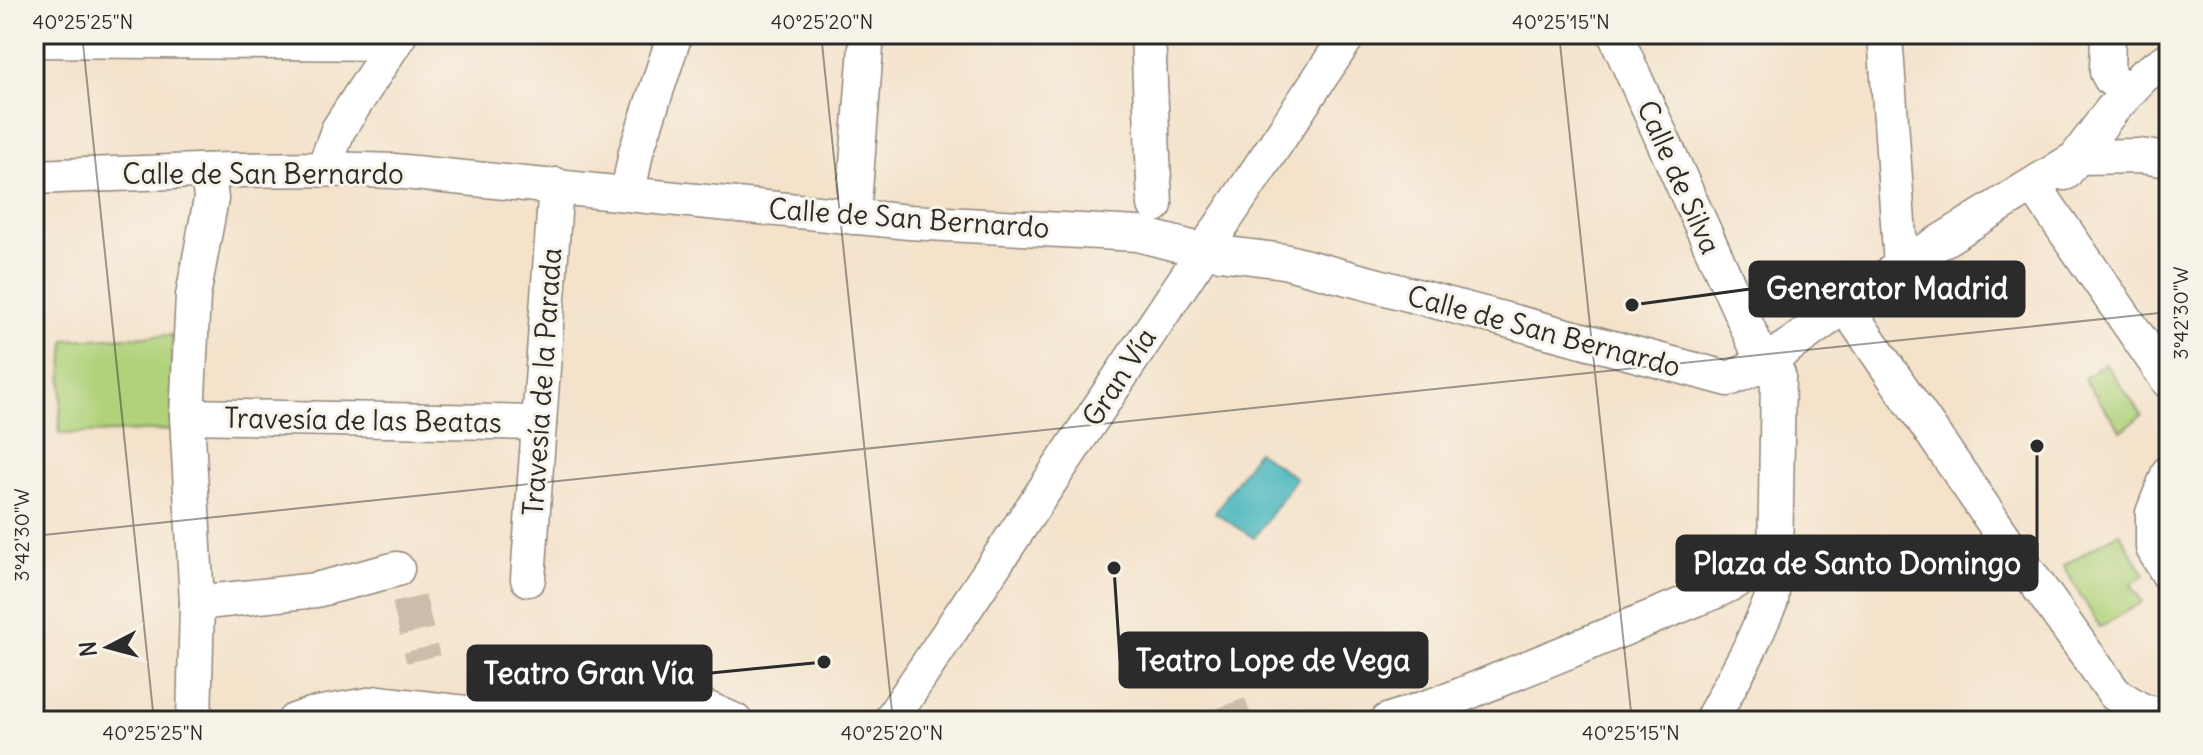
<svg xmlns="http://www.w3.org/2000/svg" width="2203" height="755" font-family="Delius,sans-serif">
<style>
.green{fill:#b0d27a;stroke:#6e7e52;stroke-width:2}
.water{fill:#48b7be;stroke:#3a7174;stroke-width:2}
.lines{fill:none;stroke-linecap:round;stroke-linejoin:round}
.minor-tunnel{stroke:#ccbdaa;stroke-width:34;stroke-dasharray:34 17;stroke-linecap:butt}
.minor-casing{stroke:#90867a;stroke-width:37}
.minor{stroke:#fff;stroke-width:34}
.ticks{fill:none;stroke:#2b2b2b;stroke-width:2;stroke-opacity:0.45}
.labels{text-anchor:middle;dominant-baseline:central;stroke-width:6;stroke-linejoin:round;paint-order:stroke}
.street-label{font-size:28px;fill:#2b2b2b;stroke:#f7f3e8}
.leader{fill:none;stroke:#2b2b2b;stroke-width:3}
.callout-dot{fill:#2b2b2b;stroke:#f7f3e8;stroke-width:3}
.callout{fill:#2b2b2b;stroke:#2b2b2b;stroke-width:3}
.callout-label{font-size:30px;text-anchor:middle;font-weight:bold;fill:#fff}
.neatline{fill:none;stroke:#2b2b2b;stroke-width:3}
.ticks-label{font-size:20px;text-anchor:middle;fill:#2b2b2b}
</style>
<rect width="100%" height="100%" fill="#f7f3e8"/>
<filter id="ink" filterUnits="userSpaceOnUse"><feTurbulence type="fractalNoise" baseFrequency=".0125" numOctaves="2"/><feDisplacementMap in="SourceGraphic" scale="16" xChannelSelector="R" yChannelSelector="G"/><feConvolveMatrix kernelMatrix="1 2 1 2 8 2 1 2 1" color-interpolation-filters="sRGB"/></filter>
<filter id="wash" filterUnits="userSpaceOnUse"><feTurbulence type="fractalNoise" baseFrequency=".006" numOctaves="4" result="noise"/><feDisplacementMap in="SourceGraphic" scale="32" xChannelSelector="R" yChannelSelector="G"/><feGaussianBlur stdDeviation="1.8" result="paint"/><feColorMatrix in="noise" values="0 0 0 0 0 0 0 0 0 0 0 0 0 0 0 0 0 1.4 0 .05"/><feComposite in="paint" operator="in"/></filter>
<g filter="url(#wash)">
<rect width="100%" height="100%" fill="#f4e2ca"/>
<g class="green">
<path d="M 172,335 L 172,430 L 59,434 L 65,340 Z"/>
<path d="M 2105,363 L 2142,415 L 2121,431 L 2084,379 Z"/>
<path d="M 2119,532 L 2145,575 L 2131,584 L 2142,602 L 2100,627 L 2063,566 Z"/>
</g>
<path class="water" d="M 1257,451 L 1296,478 L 1254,538 L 1215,513 Z"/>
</g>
<g filter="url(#ink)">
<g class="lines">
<g class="minor-tunnel">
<path d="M 409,599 L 423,659"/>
<path d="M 1229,704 L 1235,721"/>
</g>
<defs>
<g id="minor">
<path d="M 1148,34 L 1155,205"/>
<path d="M 1615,34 L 1764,364 L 1778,375"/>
<path d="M 1885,34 L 1901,266 L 1898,283"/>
<path d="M 2108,34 L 2107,72 L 2111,79"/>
<path d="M 34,40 L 394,43"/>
<path d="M 2078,157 L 2140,156 L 2169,160"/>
<path d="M 324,169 L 338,130 L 400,34"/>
<path d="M 2065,173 L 2111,111 L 2143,76 L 2169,59"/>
<path d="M 34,177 C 154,173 274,166 394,171 L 909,222 L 1138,234 L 1203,251 L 1284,261 L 1729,379 L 1764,364 L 1901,266 L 2078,157"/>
<path d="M 628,193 L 636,152 L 675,34"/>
<path d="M 2041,196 L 2169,382"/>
<path d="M 853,217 L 867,34"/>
<path d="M 1857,323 L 2005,539 L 2115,694 L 2139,709 L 2169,720"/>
<path d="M 187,416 L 539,423"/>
<path d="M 2169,472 L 2153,513 L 2153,548 L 2169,575"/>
<path d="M 528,579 L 556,185"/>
<path d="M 197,603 L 316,590 L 397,569"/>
<path d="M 538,675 C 562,675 588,673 612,678 C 655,685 695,703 735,721"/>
<path d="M 194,721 L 197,603 L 187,416 L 193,296 L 211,199 L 208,171"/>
<path d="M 294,721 L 311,715 L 379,703 L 519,719 L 567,708 L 624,700 L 650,701 L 683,708 L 710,721"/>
<path d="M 890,721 L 1349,34"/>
<path d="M 1387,721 L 1454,698 L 1716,591 L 1775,562"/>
<path d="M 1711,721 L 1748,652 L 1771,601 L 1775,562 L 1778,375"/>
</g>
</defs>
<use href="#minor" class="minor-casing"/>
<use href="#minor" class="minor"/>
</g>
</g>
<path class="ticks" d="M 82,34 L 154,721M 821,34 L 893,721M 1559,34 L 1632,721M 34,536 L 2169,312"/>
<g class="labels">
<g class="street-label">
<text x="263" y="174">Calle de San Bernardo</text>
<text transform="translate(1679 177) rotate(66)">Calle de Silva</text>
<text transform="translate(909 218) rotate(4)">Calle de San Bernardo</text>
<text transform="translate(1544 331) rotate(15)">Calle de San Bernardo</text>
<text transform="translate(1119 377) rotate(-57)">Gran Vía</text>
<text transform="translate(542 382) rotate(-86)">Travesía de la Parada</text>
<text transform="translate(363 420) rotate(1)">Travesía de las Beatas</text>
</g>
</g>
<path class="leader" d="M1632 305L1750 289M2037 446L2037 563M1114 568L1120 660M824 662L711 673"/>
<g class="callout-dot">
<circle cx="1632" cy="305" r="8"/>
<circle cx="2037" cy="446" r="8"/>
<circle cx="1114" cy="568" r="8"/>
<circle cx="824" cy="662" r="8"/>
</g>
<g class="callout">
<rect x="1750" y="262" width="274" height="54" rx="8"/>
<rect x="1677" y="536" width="360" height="54" rx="8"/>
<rect x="1120" y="633" width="307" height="54" rx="8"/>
<rect x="468" y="646" width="243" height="54" rx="8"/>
</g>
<g class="callout-label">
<text x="1887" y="299">Generator Madrid</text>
<text x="1857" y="574">Plaza de Santo Domingo</text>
<text x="1273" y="671">Teatro Lope de Vega</text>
<text x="589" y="684">Teatro Gran Vía</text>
</g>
<rect width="2203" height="755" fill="none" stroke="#f7f3e8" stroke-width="88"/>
<g transform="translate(108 647) rotate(264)" stroke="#f7f3e8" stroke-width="6" paint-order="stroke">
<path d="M0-6L14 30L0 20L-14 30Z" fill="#2b2b2b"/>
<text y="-12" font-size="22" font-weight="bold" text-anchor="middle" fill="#2b2b2b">N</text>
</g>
<rect x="44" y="44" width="2115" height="667" class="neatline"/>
<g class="ticks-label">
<text x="83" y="29">40°25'25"N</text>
<text x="822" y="29">40°25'20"N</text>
<text x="1561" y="29">40°25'15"N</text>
<text transform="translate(2181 313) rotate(-90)" y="7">3°42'30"W</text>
<text transform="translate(22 535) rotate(-90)" y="7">3°42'30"W</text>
<text x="153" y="740">40°25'25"N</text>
<text x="892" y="740">40°25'20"N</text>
<text x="1631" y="740">40°25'15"N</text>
</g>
</svg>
